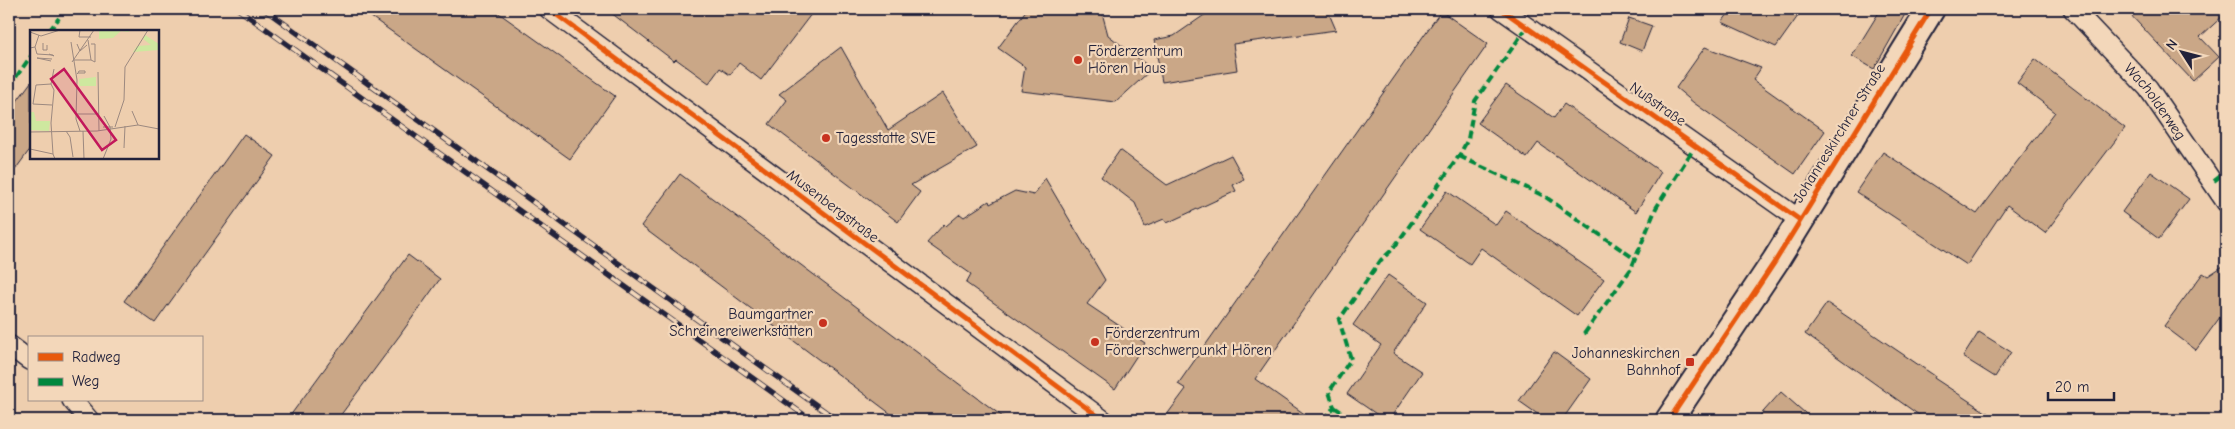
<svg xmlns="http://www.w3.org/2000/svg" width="2235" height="429" font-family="'Comic Neue',sans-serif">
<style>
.building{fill:#caa787;stroke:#22223b}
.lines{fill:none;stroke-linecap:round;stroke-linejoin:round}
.street-casing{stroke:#22223b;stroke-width:22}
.secondary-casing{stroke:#22223b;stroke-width:30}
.street{stroke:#f3d7ba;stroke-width:19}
.secondary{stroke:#f3d7ba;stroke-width:26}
.rail-casing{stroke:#22223b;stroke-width:5.5}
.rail{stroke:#f3d7ba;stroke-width:4;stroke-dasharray:11;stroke-linecap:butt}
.quiet{stroke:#00873e;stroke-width:4;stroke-dasharray:8 4;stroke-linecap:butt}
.cycleway-casing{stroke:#f3d7ba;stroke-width:8}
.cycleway{stroke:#e8590c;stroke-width:5}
.poi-dot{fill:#c8321e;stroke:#f3d7ba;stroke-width:2}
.labels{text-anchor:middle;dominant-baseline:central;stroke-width:4.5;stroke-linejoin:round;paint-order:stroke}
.poi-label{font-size:15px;fill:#22223b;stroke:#f3d7ba;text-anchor:start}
.street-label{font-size:15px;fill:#22223b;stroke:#f3d7ba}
.inset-road{fill:none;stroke:#9c8980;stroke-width:1}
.view{fill:#c2185b;fill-opacity:0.15;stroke:#c2185b;stroke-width:2.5}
.inset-edge{fill:none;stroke:#22223b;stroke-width:2.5}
</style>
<rect width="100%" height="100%" fill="#eeceae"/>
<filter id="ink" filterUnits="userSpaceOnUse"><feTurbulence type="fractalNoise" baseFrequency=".02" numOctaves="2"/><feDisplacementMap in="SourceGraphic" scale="10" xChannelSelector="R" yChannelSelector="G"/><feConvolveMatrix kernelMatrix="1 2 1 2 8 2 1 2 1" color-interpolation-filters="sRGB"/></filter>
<g filter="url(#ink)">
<g class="building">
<path d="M 360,9 L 493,9 L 615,96 L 570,159 Z"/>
<path d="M 606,9 L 815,9 L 761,80 L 739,63 L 730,75 L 720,68 L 709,83 L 676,59 L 674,61 Z"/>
<path d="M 1027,9 L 1101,9 L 1108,35 L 1152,69 L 1116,102 L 1021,91 L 1025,67 L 998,48 Z"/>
<path d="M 1213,9 L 1327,9 L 1336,30 L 1233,44 L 1237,70 L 1162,82 L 1154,40 L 1174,36 Z"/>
<path d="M 1732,9 L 1803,9 L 1776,47 L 1722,22 Z"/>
<path d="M 1881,9 L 1908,9 L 1874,69 L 1852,56 Z"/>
<path d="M 2125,9 L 2226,9 L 2226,13 L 2200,37 L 2219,57 L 2193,81 Z"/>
<path d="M 1441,11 L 1488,44 L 1255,379 L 1313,420 L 1163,420 L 1186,389 L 1178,384 Z"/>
<path d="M 1629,18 L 1652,26 L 1642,51 L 1620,42 Z"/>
<path d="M 841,47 L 888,130 L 943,93 L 977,147 L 911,185 L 920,192 L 898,222 L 769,124 L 787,100 L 779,94 Z"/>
<path d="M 1705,47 L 1761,68 L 1753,80 L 1825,131 L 1795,174 L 1694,103 L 1676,88 Z"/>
<path d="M 2035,59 L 2125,128 L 2045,233 L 2007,205 L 1967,265 L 1856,192 L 1883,152 L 1977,214 L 2055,112 L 2017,83 Z"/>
<path d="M 31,82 L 31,148 L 9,178 L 9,112 Z"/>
<path d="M 1506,85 L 1554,118 L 1564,104 L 1661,172 L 1636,212 L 1538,143 L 1527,158 L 1478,123 Z"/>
<path d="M 244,134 L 275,156 L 155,323 L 124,301 Z"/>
<path d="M 1120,150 L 1167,185 L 1231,155 L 1244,179 L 1233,185 L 1236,191 L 1167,223 L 1164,219 L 1145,227 L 1135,203 L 1101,177 Z"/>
<path d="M 2151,172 L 2189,199 L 2159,239 L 2122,212 Z"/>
<path d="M 680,174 L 1007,420 L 899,420 L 641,226 Z"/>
<path d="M 1045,178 L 1105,280 L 1087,304 L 1145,343 L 1115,389 L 966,283 L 971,274 L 927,243 L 944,224 L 946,226 L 960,214 L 964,217 L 989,201 L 990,204 L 1015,191 L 1034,195 Z"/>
<path d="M 1447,191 L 1496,225 L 1506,211 L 1604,279 L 1577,316 L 1481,248 L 1470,264 L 1420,229 Z"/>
<path d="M 408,255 L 440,279 L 400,335 L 337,420 L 287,420 Z"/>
<path d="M 2226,264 L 2226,309 L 2196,350 L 2164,326 L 2203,273 L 2208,276 Z"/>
<path d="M 1388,275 L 1427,302 L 1393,353 L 1422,372 L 1389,420 L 1385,420 L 1347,394 L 1381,345 L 1353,325 Z"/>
<path d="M 1827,303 L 1935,376 L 1934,378 L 1998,420 L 1926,420 L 1805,334 Z"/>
<path d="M 1979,332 L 2011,352 L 1995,377 L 1963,357 Z"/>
<path d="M 1554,352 L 1591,379 L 1562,420 L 1546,420 L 1519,401 Z"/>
<path d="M 1781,392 L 1813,420 L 1756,420 Z"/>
</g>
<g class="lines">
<defs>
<g id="street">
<path d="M 549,9 L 1103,420"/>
<path d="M 1501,9 L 1800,220"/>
<path id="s1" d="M 2073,9 L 2148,88 L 2226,202"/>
<path d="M 9,345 L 29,360"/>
<path d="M 72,400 L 89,420"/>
</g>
<path id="secondary" d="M 1669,420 L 1776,260 L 1931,9"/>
</defs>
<use href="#street" class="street-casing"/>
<use href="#secondary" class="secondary-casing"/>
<use href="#street" class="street"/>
<use href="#secondary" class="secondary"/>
<defs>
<g id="rail">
<path d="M 238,9 L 811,420"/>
<path d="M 264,9 L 837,420"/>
</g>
</defs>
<use href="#rail" class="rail-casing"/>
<use href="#rail" class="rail"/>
<g class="quiet">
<path d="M 49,31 L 59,18"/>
<path d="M 9,87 L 31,56"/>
<path d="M 1459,156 L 1544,196 L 1635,259"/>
<path d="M 2214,181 L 2226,172"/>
<path d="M 1584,334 L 1631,269 L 1656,208 L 1696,145"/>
<path d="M 1334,407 L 1354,420"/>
<path d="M 9,412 L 19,420"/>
<path d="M 1324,420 L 1334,407 L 1329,392 L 1351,359 L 1339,320 L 1381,260 L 1393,249 L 1459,156 L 1468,139 L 1475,101 L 1527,27"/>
</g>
<defs>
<g id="cycleway">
<path d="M 549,9 L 1103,420"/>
<path d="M 1501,9 L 1800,220"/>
<path d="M 1669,420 L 1776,260 L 1931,9"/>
</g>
</defs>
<use href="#cycleway" class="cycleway-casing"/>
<use href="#cycleway" class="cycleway"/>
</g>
</g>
<g class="poi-dot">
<circle cx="1078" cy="60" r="5"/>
<circle cx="826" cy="138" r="5"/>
<circle cx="823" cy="323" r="5"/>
<circle cx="1095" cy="342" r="5"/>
<rect x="1685" y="357" width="10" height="10" rx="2.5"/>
</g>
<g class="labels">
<g class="poi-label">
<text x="1088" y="51">Förderzentrum<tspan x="1088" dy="17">Hören Haus</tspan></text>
<text x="836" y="138">Tagesstatte SVE</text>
<text x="813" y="314" text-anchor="end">Baumgartner<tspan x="813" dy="17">Schreinereiwerkstätten</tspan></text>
<text x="1105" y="333">Förderzentrum<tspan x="1105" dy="17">Förderschwerpunkt Hören</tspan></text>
<text x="1680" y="353" text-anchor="end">Johanneskirchen<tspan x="1680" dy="17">Bahnhof</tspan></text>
</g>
<g class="street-label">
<text stroke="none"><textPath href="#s1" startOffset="124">Wacholderweg</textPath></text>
<text transform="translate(1658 104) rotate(35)">Nußstraße</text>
<text transform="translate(1839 133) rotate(-58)">Johanneskirchner Straße</text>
<text transform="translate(833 206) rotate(37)">Musenbergstraße</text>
</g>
</g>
<g transform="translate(30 30)">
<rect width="129" height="129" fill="#eeceae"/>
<path d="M 69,0 L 98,0 L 99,2 L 91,1 L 83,8 L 69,9 ZM 115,5 L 129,14 L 129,20 L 103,22 L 107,16 L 121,15 L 113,9 ZM 66,47 L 66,56 L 49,56 L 49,49 ZM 1,82 L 4,82 L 6,91 L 20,91 L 19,101 L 0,100 Z" fill="#cee89f"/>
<path class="inset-road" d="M 50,0 L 49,7 L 61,7M 0,2 L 11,6 L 30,0M 41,12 L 47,50 L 46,89 L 50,101M 13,13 L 13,20 L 17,20 L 17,15M 47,14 L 50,21 L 57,15M 5,17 L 7,24 L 23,25 L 24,26 L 19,24M 0,18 L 5,17 L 9,5M 43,30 L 61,30 L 58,10M 61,30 L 65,32 L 65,14 L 61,14M 21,31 L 7,28 L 22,29M 42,32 L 64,0M 68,42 L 69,101M 47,44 L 48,43 L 49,41 L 55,41 L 55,43 L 48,43M 21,54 L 24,60 L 21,93 L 23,124M 21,54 L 6,55 L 3,74 L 22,75M 21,54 L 24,39M 102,81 L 108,95M 46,84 L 69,84M 73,97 L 80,97 L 74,86M 85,97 L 94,70 L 95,37 L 118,0M 36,101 L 40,107 L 43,127M 53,101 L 54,129M 0,102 L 67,101 L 108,95 L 129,99M 94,118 L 95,96M 0,119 L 23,124 L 25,129M 73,129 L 81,109 L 80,97 L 83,97"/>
<path class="view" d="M 34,39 L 86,110 L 72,120 L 21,49 Z"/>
<rect width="129" height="129" class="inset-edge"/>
</g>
<rect width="2235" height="429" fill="none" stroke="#f3d7ba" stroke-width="30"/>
<rect x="15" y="15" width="2205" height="399" fill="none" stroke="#22223b" stroke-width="2" filter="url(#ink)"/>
<rect x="28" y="336" width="175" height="65" fill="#f3d7ba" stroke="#9f8f87"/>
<rect x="38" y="353" width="25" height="8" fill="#e8590c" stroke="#9f8f87"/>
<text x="72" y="362" font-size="15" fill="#22223b">Radweg</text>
<rect x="38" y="378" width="25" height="8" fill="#00873e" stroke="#9f8f87"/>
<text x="72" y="386" font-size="15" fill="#22223b">Weg</text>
<g transform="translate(2182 52) rotate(306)" stroke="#f3d7ba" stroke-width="4" paint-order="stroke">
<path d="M0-4L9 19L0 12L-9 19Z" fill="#22223b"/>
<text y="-8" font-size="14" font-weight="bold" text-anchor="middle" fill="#22223b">N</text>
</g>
<path d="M2048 392v8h66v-8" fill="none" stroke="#22223b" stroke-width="2.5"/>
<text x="2055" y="392" font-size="15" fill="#22223b" stroke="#f3d7ba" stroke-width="4" paint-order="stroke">20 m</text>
</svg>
